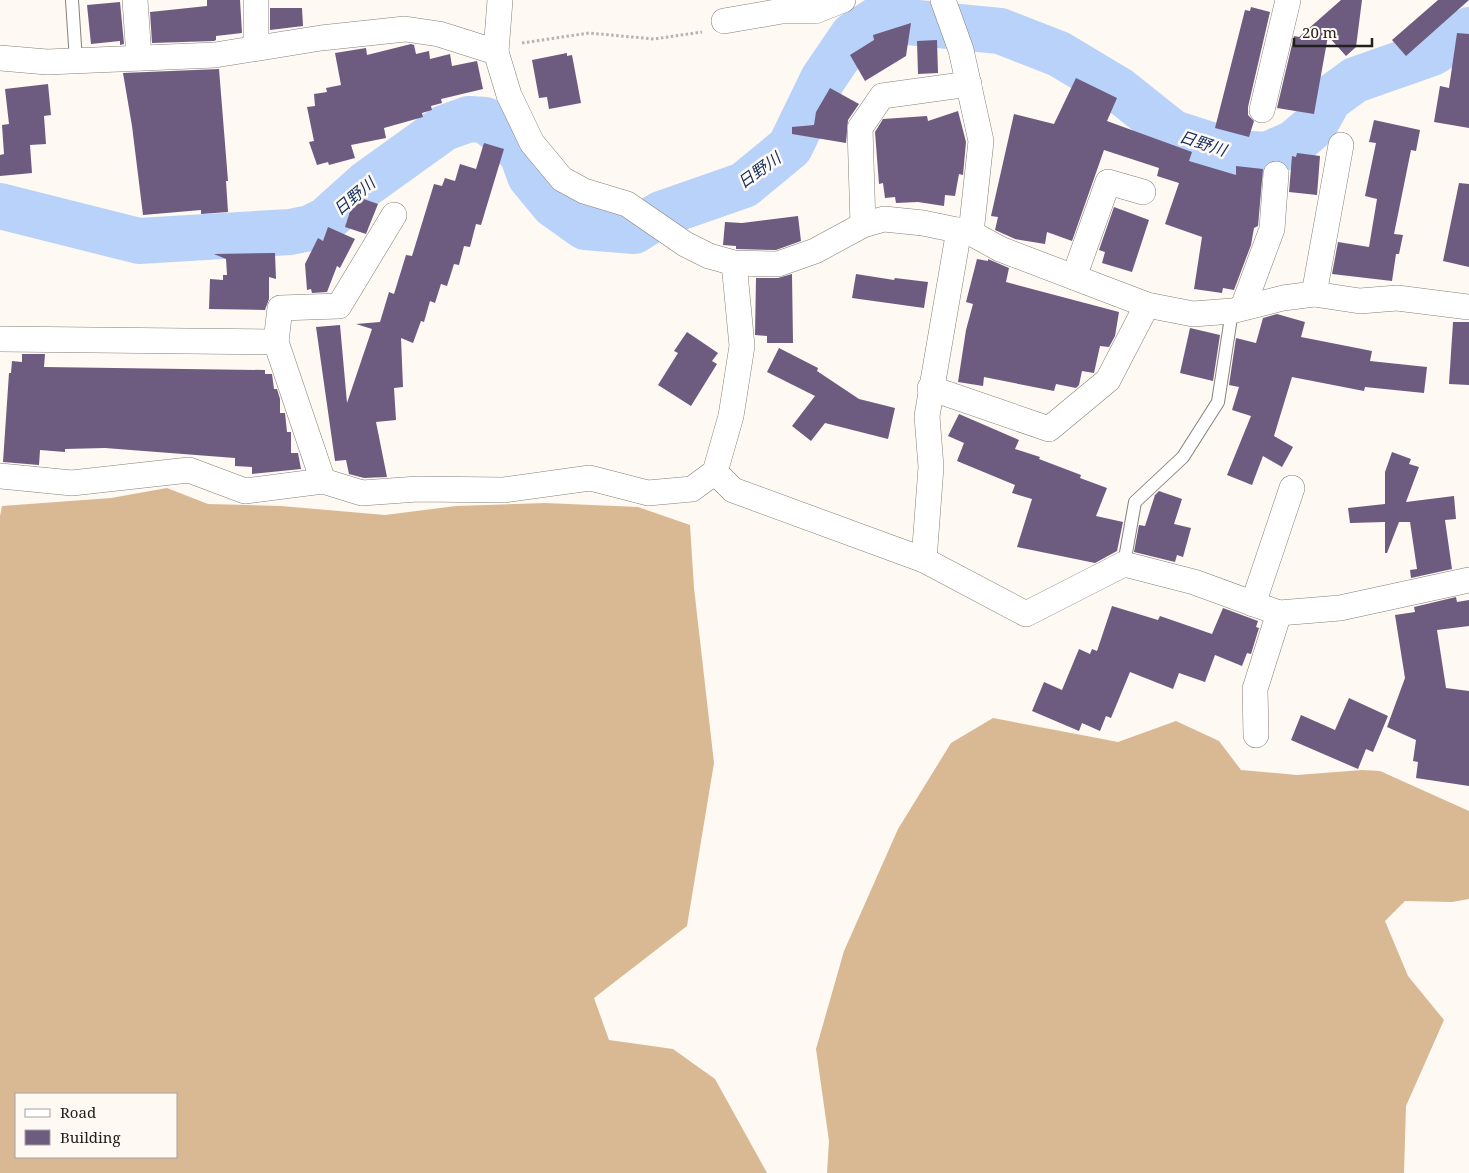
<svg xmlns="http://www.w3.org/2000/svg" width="1469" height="1173" font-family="'Noto Serif','Noto Sans JP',serif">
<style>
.forest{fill:#d8b994;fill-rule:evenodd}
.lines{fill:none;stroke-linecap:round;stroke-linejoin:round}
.river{stroke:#b9d2fa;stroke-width:46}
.building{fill:#6e5b80}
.service-casing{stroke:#84807a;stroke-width:14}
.minor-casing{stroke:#84807a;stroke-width:26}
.path{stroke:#b7b3ae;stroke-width:3;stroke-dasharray:2.5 2.5;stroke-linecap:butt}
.service{stroke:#fff;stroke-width:12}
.minor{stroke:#fff;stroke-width:25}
.labels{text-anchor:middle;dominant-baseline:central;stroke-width:5;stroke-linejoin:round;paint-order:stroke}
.water-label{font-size:16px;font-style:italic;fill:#112e5e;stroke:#fef9f3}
</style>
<rect width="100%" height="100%" fill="#fef9f3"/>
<g class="forest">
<path d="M 167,488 L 208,504 L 281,506 L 385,515 L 456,506 L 545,503 L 638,507 L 690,525 L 694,588 L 714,763 L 687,926 L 594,998 L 609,1040 L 673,1049 L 715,1079 L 767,1173 L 0,1173 L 0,516 L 2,506 L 111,498 ZM 16,1094 L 176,1094 L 176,1157 L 16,1157 Z"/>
<path d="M 993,718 L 1118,742 L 1176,721 L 1219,741 L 1241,770 L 1297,775 L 1362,770 L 1380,771 L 1469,811 L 1469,899 L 1452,902 L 1405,901 L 1385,921 L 1408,976 L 1444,1020 L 1406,1106 L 1404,1173 L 827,1173 L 829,1141 L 816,1049 L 844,951 L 898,829 L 951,743 Z"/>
</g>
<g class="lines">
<path class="river" d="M 0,206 L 139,241 L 290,232 L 310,228 L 326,220 L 366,184 L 444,128 L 469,119 L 485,120 L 504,135 L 522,154 L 530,176 L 554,205 L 585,227 L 634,231 L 661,214 L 744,185 L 790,147 L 823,79 L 853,35 L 878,19 L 1000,31 L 1059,54 L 1119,90 L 1173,133 L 1235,153 L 1267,155 L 1294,143 L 1314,126 L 1329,99 L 1355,80 L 1432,53 L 1469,30"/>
</g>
<g class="building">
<path d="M 207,0 L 240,0 L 242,33 L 216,36 L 216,40 L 214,41 L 152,43 L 150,12 L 207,6 Z"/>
<path d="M 1341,0 L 1362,0 L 1356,47 L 1346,56 L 1328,36 L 1314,114 L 1277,108 L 1294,36 L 1299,37 Z"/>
<path d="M 1438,0 L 1469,0 L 1406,56 L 1392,40 Z"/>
<path d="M 120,2 L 124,44 L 120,45 L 120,41 L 91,44 L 87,5 Z"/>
<path d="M 1251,7 L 1270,12 L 1248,107 L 1248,115 L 1254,121 L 1249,137 L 1215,128 L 1245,10 L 1250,11 Z"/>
<path d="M 270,8 L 302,8 L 303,26 L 270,30 Z"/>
<path d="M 911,23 L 906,56 L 865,81 L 850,55 L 874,40 L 873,35 Z"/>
<path d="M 1457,33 L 1469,34 L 1469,128 L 1434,122 L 1440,86 L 1449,88 Z"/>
<path d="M 937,40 L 938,73 L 918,74 L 917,41 Z"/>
<path d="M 411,44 L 414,45 L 416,54 L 429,51 L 430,59 L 450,54 L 452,66 L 477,61 L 483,89 L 441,99 L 442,103 L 431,106 L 432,110 L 422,113 L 423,117 L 384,128 L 386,138 L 351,145 L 355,158 L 329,165 L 328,162 L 317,165 L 309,142 L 314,141 L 307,107 L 315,106 L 314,94 L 327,92 L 326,88 L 341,85 L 335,53 L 366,48 L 367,55 Z"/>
<path d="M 567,53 L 567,56 L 572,55 L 581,103 L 549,109 L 547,97 L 539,98 L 532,60 Z"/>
<path d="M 219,69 L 228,181 L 226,181 L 228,212 L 201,214 L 201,210 L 143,215 L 132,126 L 123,73 Z"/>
<path d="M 1076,78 L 1117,98 L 1107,121 L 1192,152 L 1189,161 L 1236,175 L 1236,166 L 1263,169 L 1258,226 L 1254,228 L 1251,245 L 1234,290 L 1223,288 L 1222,293 L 1194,289 L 1202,237 L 1165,224 L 1179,183 L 1157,176 L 1159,168 L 1104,150 L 1072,241 L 1047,232 L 1045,244 L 1015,239 L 995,230 L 998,217 L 991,216 L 1014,114 L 1054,124 Z"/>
<path d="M 48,84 L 51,115 L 44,116 L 46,144 L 30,145 L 32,173 L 0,176 L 0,155 L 4,154 L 2,125 L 9,124 L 5,89 Z"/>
<path d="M 830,88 L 859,104 L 848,120 L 846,143 L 792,134 L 792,127 L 814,125 L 816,112 Z"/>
<path d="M 958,111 L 966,142 L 963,175 L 959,174 L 955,196 L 945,195 L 944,206 L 918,202 L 896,203 L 895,197 L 885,198 L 883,183 L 879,184 L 875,132 L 883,119 L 927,116 L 928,121 Z"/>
<path d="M 1374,120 L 1420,130 L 1416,151 L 1411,150 L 1394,234 L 1403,235 L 1399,254 L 1396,254 L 1392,281 L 1332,274 L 1338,242 L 1369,247 L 1377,199 L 1365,196 L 1376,143 L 1369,142 Z"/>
<path d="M 484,143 L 504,149 L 481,225 L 476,224 L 470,247 L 464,246 L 459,265 L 454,264 L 447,286 L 441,284 L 435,303 L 430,301 L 424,322 L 421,321 L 413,343 L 401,338 L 403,387 L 394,388 L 396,420 L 376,422 L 387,477 L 364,478 L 349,474 L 346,460 L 335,461 L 316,327 L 340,325 L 347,403 L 372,329 L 356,324 L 380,322 L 389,292 L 394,294 L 406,255 L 412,256 L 434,184 L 442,186 L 445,178 L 455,181 L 460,164 L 476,169 Z"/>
<path d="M 1297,153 L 1320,156 L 1317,195 L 1289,192 L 1292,156 L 1296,157 Z"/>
<path d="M 1459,183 L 1469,184 L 1469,267 L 1443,261 Z"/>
<path d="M 355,196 L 378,204 L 366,234 L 345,227 Z"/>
<path d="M 1114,207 L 1149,220 L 1132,272 L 1102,263 L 1105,252 L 1099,250 Z"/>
<path d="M 798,216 L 801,241 L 776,250 L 736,249 L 736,246 L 723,245 L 725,222 L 742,223 Z"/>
<path d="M 328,227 L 355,239 L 340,268 L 337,266 L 327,292 L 312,293 L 311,289 L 307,290 L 305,264 L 318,238 L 323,241 Z"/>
<path d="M 275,253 L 276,279 L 269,277 L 269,299 L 265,310 L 209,309 L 210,279 L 223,280 L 223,275 L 227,275 L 226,259 L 214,254 Z"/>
<path d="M 977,259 L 988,261 L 988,259 L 1009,268 L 1006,282 L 1119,312 L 1115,336 L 1109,347 L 1100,346 L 1094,373 L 1082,371 L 1079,385 L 1076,388 L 1056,384 L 1054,391 L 984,377 L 983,386 L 958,382 L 966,330 L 973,304 L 966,302 Z"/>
<path d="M 792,274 L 793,343 L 767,343 L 767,336 L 755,335 L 756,278 L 778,278 Z"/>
<path d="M 856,274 L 894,280 L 895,278 L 928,282 L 924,308 L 852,298 Z"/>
<path d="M 1277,314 L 1305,322 L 1301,337 L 1372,351 L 1370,361 L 1427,367 L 1424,393 L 1365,387 L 1364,391 L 1292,377 L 1274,436 L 1293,447 L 1282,467 L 1263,456 L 1252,485 L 1227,475 L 1251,416 L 1232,410 L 1239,387 L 1229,385 L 1236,338 L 1256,343 L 1263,318 Z"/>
<path d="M 1453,322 L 1469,322 L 1469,385 L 1449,384 Z"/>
<path d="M 1190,328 L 1220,335 L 1213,381 L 1180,373 Z"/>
<path d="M 687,332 L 718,353 L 712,361 L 717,364 L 691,406 L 658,385 L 678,353 L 674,351 Z"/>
<path d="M 779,348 L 818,368 L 817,371 L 859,399 L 895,408 L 888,439 L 825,423 L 811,441 L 792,426 L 815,396 L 767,372 Z"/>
<path d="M 22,354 L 45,354 L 44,367 L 265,370 L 265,374 L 272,374 L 274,389 L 277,389 L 280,399 L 280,413 L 285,413 L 287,432 L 291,432 L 291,453 L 298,453 L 301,469 L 252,474 L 252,467 L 235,466 L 235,458 L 105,448 L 65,449 L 65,452 L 40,450 L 39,465 L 3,462 L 9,373 L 11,373 L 12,361 L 22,362 Z"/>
<path d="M 959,414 L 1019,440 L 1015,449 L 1040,457 L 1039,459 L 1081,475 L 1080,478 L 1107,488 L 1096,516 L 1123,522 L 1117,551 L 1095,563 L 1017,547 L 1032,499 L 1012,493 L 1015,485 L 957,461 L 964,443 L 948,436 Z"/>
<path d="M 1392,452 L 1411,459 L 1409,464 L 1419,467 L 1406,502 L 1454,496 L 1456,519 L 1445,520 L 1452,569 L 1411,578 L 1410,570 L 1417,569 L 1410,522 L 1399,522 L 1387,553 L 1385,553 L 1385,522 L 1350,523 L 1348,508 L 1385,504 L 1385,472 Z"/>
<path d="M 1159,491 L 1182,499 L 1174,524 L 1191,528 L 1183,557 L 1177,555 L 1175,562 L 1134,552 L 1139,525 L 1145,526 L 1155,495 Z"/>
<path d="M 1456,597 L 1457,602 L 1469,600 L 1469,626 L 1437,630 L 1446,688 L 1469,691 L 1469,786 L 1416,778 L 1418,762 L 1413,761 L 1416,740 L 1387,727 L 1405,678 L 1395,615 L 1415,612 L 1414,607 Z"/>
<path d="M 1112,606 L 1158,620 L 1160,616 L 1212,634 L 1223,608 L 1258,621 L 1256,627 L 1259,628 L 1251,654 L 1247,653 L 1242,666 L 1215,655 L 1205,682 L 1179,673 L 1173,689 L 1130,672 L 1111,718 L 1106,716 L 1100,731 L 1082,723 L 1079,731 L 1032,711 L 1044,682 L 1062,690 L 1079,649 L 1090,654 L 1092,649 L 1097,651 Z"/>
<path d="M 1349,698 L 1388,716 L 1373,752 L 1366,749 L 1358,769 L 1291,740 L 1301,715 L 1335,730 Z"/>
</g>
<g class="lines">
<defs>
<g id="service">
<path d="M 72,0 L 76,61"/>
<path d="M 1124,564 L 1135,502 L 1183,457 L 1218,402 L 1232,311"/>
</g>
<g id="minor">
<path d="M 135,0 L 139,58"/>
<path d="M 256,0 L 256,48"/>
<path d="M 943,0 L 961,50 L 981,141 L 971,233"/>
<path d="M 724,21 L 782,11 L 815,11 L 843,0"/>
<path d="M 496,52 L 500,0"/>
<path d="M 0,58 L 47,62 L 215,55 L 321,38 L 405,29 L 439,34 L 496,52 L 509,95 L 532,143 L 562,179 L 584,191 L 627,204 L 685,244 L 709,256 L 734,263 L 778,264 L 815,251 L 863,225 L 884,219 L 923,223 L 971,233 L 1000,249 L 1147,305 L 1193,314 L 1232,311 L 1283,298 L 1314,294 L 1360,301 L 1397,298 L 1469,307"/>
<path d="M 1262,110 L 1288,0"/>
<path d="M 863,225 L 860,128 L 882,96 L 969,84"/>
<path d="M 1074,277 L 1108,182 L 1143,192"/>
<path d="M 1314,294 L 1341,145"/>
<path d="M 1243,307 L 1272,229 L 1276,174"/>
<path d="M 0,339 L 276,342"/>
<path d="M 930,388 L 1049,429 L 1108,380 L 1147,305"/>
<path d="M 715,472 L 733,490 L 924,560 L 1026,614 L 1124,564 L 1194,582 L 1279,613 L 1340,608 L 1469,580"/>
<path d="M 0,476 L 72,483 L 189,470 L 245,491 L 323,481 L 362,493 L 418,489 L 504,490 L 590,478 L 648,493 L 692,489 L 715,472 L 731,416 L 742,346 L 734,263"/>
<path d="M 323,481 L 276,342 L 280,308 L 339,306 L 394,215"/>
<path d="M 924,560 L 931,467 L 927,416 L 959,230"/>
<path d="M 1253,604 L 1292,488"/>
<path d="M 1256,735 L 1255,689 L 1279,613"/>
</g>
</defs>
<use href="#service" class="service-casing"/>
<use href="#minor" class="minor-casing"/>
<path class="path" d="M 522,43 L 589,33 L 654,39 L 702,32"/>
<use href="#service" class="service"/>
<use href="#minor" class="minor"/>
</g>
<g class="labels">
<g class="water-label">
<text transform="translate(1203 143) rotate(18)">日野川</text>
<text transform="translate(759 170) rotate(-36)">日野川</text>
<text transform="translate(354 196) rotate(-40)">日野川</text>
</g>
</g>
<rect x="15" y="1093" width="162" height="65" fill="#fef9f3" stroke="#a6a29e"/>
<rect x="25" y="1109" width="25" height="8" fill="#ffffff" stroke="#a6a29e"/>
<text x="60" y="1118" font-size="15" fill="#22201e">Road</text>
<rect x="25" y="1130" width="25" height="15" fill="#6e5b80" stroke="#a6a29e"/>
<text x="60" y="1143" font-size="15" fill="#22201e">Building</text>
<path d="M1294 38v8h78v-8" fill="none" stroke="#22201e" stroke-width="2.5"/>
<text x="1302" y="38" font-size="15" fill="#22201e" stroke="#fef9f3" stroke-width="4" paint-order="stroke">20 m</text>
</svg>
